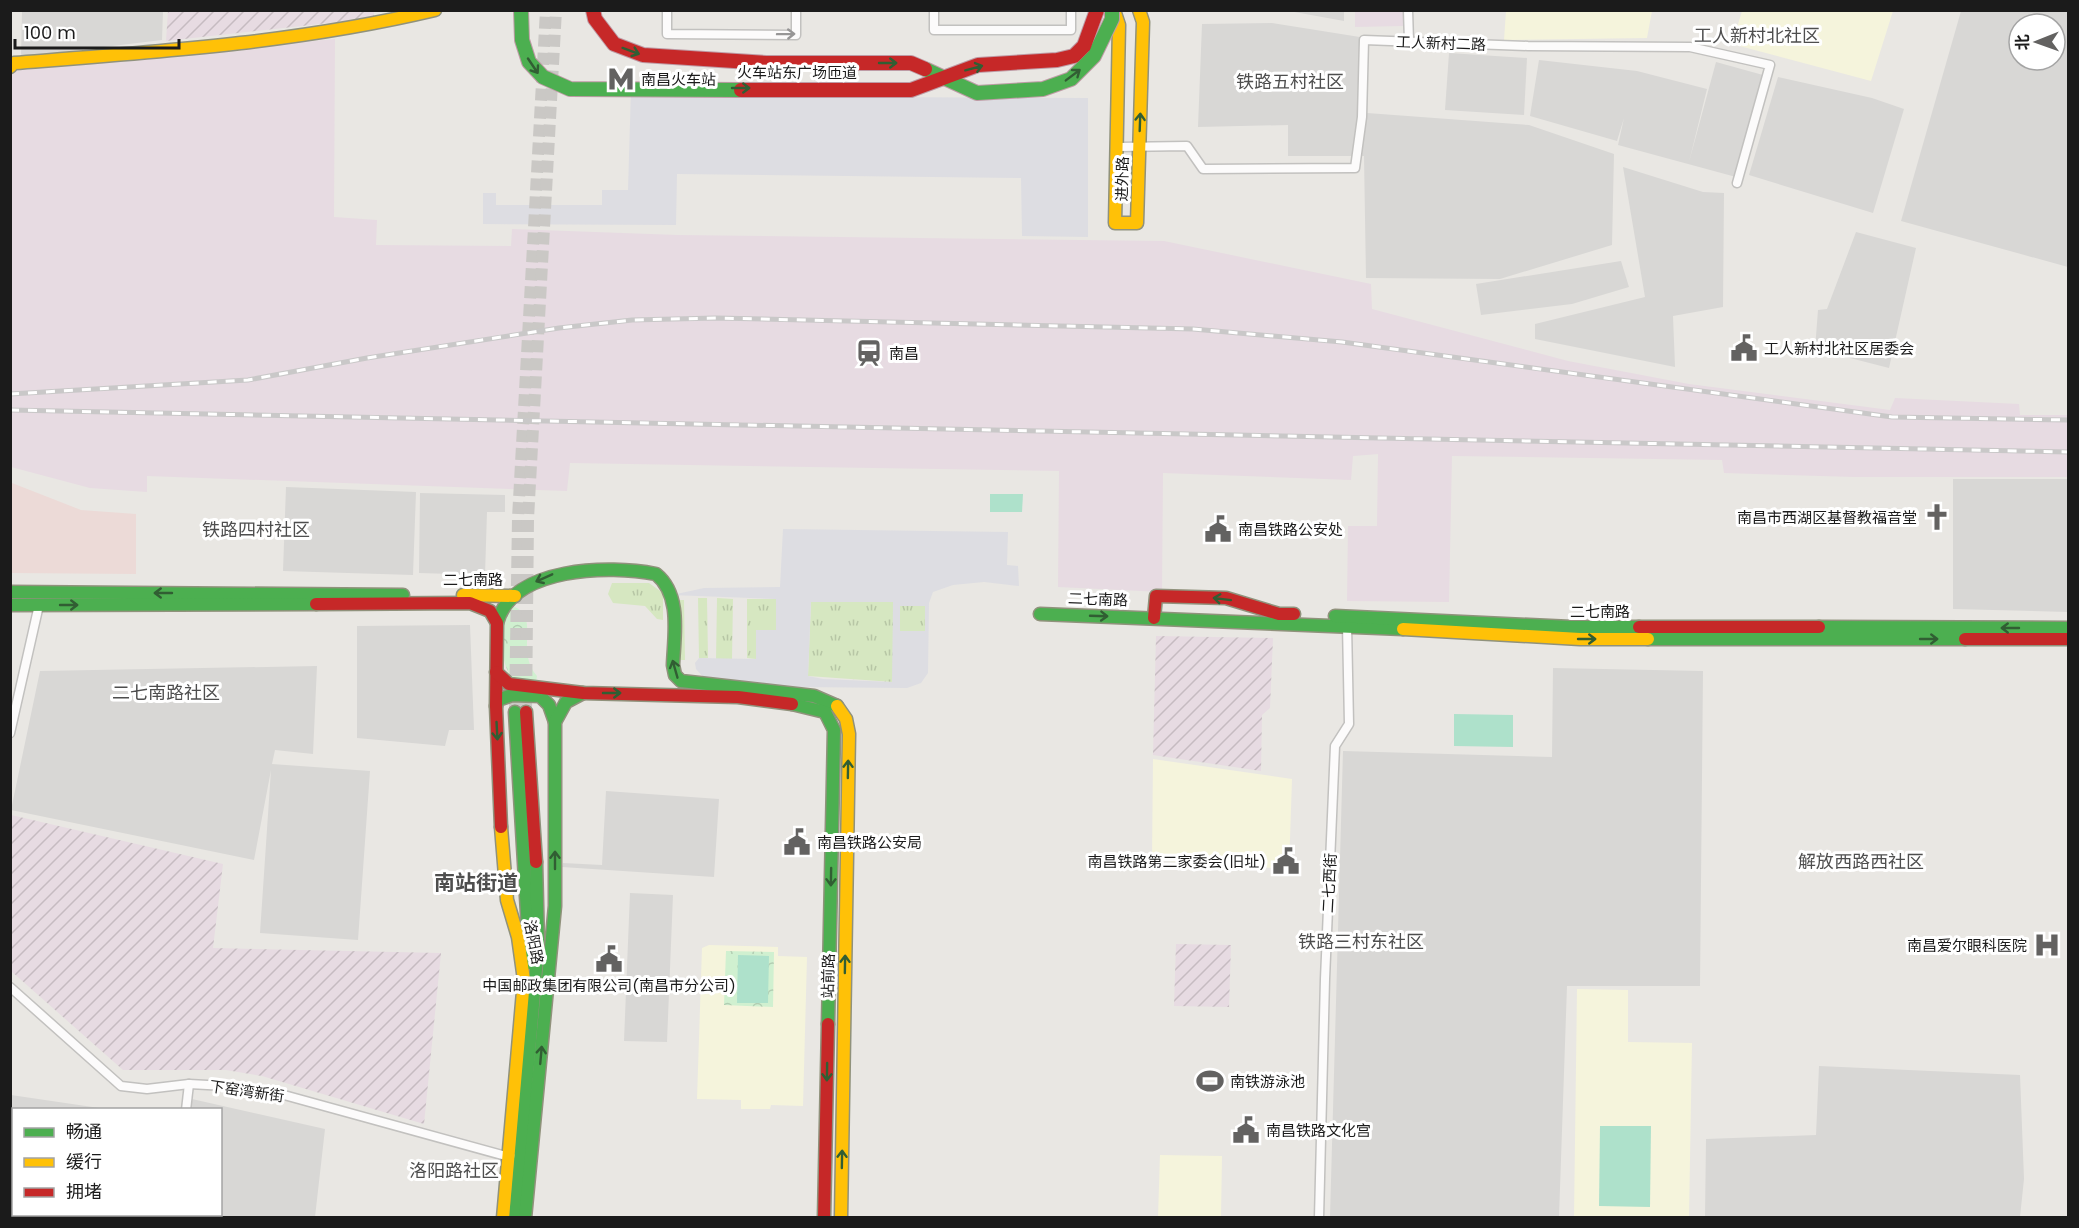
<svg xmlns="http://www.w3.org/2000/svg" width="2079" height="1228" font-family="Poppins,'Noto Sans SC',sans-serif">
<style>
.residential{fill:#d8d7d5;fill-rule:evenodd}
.commercial{fill:#ecdad7}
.industrial{fill:url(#industrial-furrows)}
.education{fill:#f5f4dc}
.railway{fill:#e7dbe2}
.grass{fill:url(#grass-tufts)}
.park{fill:url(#park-crowns)}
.pitch{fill:#aee1cb}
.plaza{fill:#dddde2;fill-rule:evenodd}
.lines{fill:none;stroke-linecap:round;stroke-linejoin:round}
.secondary-tunnel{stroke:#cac8c5;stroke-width:12;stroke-dasharray:12 6;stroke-linecap:butt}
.street-casing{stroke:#c2c1bf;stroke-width:11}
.fast-casing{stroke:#90927c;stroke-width:15}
.slow-casing{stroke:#90927c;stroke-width:15}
.jam-casing{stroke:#90927c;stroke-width:15}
.street{stroke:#fcfbfb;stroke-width:8}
.fast{stroke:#4caf50;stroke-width:12}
.slow{stroke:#ffc107;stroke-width:12}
.jam{stroke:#c62828;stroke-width:12}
.rail-casing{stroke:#c9c8c8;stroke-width:5}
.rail{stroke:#fff;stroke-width:3;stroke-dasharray:9;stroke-linecap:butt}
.fast-bridge-casing{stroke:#be9ba5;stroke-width:16;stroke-linecap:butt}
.jam-bridge-casing{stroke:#be9ba5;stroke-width:16;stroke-linecap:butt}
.fast-bridge{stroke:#4caf50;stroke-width:14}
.jam-bridge{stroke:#c62828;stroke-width:14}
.oneway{stroke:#979696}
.oneway2{stroke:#315e33}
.labels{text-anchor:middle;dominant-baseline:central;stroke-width:6;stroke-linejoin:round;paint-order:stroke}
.street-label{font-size:15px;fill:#1b1b1b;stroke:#fff}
.poi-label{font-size:15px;fill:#1b1b1b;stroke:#fff;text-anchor:start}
.quarter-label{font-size:18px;fill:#4e4e4e;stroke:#fff}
.district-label{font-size:21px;font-weight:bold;fill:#4e4e4e;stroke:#fff}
</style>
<defs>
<pattern id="industrial-furrows" width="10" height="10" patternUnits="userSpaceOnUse" patternTransform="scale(1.5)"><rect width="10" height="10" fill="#e7dbe2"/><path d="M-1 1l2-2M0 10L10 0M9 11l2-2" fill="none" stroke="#c6bbc1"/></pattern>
<pattern id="grass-tufts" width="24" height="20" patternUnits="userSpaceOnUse" patternTransform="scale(1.5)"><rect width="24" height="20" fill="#d6e7c1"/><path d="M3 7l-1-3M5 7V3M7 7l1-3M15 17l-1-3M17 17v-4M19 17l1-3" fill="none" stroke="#b7c6a5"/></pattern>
<pattern id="park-crowns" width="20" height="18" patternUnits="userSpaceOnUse" patternTransform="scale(1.5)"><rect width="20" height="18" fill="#d0f0d0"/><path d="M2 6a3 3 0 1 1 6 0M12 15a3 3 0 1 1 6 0" fill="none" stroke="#b2cdb2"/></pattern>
</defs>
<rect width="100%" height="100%" fill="#e9e7e3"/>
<g class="residential">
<path d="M 22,11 L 163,11 L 162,40 L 21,57 Z"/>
<path d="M 1289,11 L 1344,11 L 1344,21 Z"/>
<path d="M 1961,11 L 2068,11 L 2068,267 L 1901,221 ZM 2019,24 L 2055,24 L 2055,60 L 2019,60 Z"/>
<path d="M 1272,23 L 1366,38 L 1367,113 L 1529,125 L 1614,154 L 1612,245 L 1500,279 L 1366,278 L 1364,156 L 1288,156 L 1288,125 L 1198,127 L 1202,24 Z"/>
<path d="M 1449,53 L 1527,58 L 1524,115 L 1445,110 Z"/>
<path d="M 1539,60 L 1637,71 L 1707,89 L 1689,162 L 1716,62 L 1763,75 L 1736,177 L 1618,145 L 1624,118 L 1617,141 L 1530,116 Z"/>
<path d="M 1778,77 L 1872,98 L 1904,109 L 1873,213 L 1749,175 Z"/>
<path d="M 1623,167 L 1703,192 L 1724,193 L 1723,307 L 1673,316 L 1675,367 L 1535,339 L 1535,324 L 1645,297 Z"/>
<path d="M 1856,232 L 1916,248 L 1889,368 L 1815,349 L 1818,310 L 1827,309 Z"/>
<path d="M 1621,261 L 1629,287 L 1572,304 L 1481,315 L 1476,284 Z"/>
<path d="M 1953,479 L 2068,479 L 2068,612 L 1953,609 Z"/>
<path d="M 286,487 L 416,492 L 413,575 L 283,571 Z"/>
<path d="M 420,493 L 505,495 L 505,512 L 487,512 L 485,575 L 419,573 Z"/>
<path d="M 470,625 L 474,730 L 449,730 L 445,746 L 357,738 L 357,626 Z"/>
<path d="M 317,666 L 313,754 L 275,750 L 272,764 L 370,771 L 358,940 L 260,933 L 271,770 L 254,860 L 11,810 L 40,671 Z"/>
<path d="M 1553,668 L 1703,671 L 1700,986 L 1567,986 L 1559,1217 L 1330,1217 L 1343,751 L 1552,757 Z"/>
<path d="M 606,791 L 719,799 L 714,877 L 562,867 L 563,863 L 602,865 Z"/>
<path d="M 630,893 L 673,895 L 667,1042 L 624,1041 Z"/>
<path d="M 1819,1066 L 2020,1075 L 2024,1179 L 2020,1217 L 1705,1217 L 1706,1139 L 1816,1135 Z"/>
<path d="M 10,1095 L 11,1095 L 106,1109 L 14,1110 L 13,1159 L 11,1158 Z"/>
<path d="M 192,1099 L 325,1129 L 315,1217 L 179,1217 L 179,1215 L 220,1214 L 220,1110 L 191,1109 Z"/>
<path d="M 10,1162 L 13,1163 L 14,1214 L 173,1215 L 173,1217 L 11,1217 Z"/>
</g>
<path class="commercial" d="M 12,483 L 81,510 L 136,514 L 136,574 L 11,573 Z"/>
<g class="industrial">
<path d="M 168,11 L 374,11 L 374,18 L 166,41 Z"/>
<path d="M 1156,636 L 1273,638 L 1270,708 L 1262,715 L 1261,771 L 1153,755 Z"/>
<path d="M 11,815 L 223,864 L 213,948 L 441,953 L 424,1124 L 262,1076 L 226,1070 L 123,1070 L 11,971 Z"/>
<path d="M 1176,944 L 1231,945 L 1229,1007 L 1174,1006 Z"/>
</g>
<g class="education">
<path d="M 1506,11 L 1506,10 L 1652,11 L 1647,38 L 1504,40 Z"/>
<path d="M 1742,11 L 1742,10 L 1893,11 L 1871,81 L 1732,44 Z"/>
<path d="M 1153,759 L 1292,779 L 1289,869 L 1152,860 Z"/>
<path d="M 709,945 L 778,947 L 778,956 L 807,957 L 803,1106 L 771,1105 L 770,1109 L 741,1109 L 741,1100 L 697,1099 L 702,948 Z"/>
<path d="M 1577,989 L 1628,990 L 1628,1042 L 1692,1043 L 1689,1217 L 1574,1218 Z"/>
<path d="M 1160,1155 L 1222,1156 L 1221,1217 L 1158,1217 Z"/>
</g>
<g class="railway">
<path d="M 1355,11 L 1403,11 L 1403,26 L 1355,27 Z"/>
<path d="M 335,39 L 334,217 L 377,220 L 376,245 L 511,246 L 512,229 L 678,235 L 1164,241 L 1371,284 L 1372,309 L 1568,361 L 1689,384 L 1890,410 L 1895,398 L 2019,404 L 2020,415 L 2068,415 L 2068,477 L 1854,477 L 1724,473 L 1722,460 L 1452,456 L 1449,602 L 1347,601 L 1348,526 L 1377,526 L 1378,454 L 1353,456 L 1351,480 L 1163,473 L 1162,592 L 1058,587 L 1059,471 L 570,463 L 567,491 L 147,476 L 147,492 L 90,488 L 11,467 L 10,68 Z"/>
</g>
<g class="grass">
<path d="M 612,583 L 649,583 L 663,593 L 663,620 L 657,619 L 645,606 L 613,603 L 608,594 Z"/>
<path d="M 698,598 L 707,598 L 708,658 L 699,658 Z"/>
<path d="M 717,598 L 733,599 L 732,660 L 716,660 Z"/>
<path d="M 747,599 L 776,599 L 776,630 L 756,659 L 747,658 Z"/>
<path d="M 676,600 L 684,600 L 685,660 L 676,660 Z"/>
<path d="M 811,602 L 893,602 L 893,682 L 808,676 Z"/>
<rect x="900" y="606" width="25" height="25"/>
</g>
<g class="park">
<path d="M 515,607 C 540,618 515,651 537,676 L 536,682 L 515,683 C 499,663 499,632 508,609 Z"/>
<path d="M 726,951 L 774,952 L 773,1007 L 724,1005 Z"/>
</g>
<g class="pitch">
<path d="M 990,494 L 1023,494 L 1022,512 L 990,512 Z"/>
<path d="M 1454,714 L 1513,715 L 1513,747 L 1454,746 Z"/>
<path d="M 738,955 L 769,956 L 768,1003 L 737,1003 Z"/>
<path d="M 1600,1126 L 1651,1126 L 1650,1207 L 1599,1206 Z"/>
</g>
<g class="plaza">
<path d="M 631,89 L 678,96 L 1088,98 L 1088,237 L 1022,236 L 1021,178 L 677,174 L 676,225 L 483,224 L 483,193 L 496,193 L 496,205 L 602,205 L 602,190 L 628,190 Z"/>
<path d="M 783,529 L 1008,532 L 1007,565 L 1018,566 L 1019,586 L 984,582 L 953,585 L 933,592 L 929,603 L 928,673 L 921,683 L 907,688 L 795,687 L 721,682 L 704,678 L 696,669 L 695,663 L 699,658 L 756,659 L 756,630 L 776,630 L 776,599 L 672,595 L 704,588 L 780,587 ZM 811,602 L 893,602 L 892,682 L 823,679 L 808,676 ZM 900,606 L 925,606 L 925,631 L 900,631 Z"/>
</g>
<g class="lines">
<g class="secondary-tunnel">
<path d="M 515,712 L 518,518 L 546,10"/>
<path d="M 526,712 L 528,519 L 556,10"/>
</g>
<defs>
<g id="street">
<path d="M 667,10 L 667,34 L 796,35 L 796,10"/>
<path d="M 934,10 L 934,30 L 1071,30 L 1071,10"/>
<path d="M 1408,10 L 1409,42"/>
<path d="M 1118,147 L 1187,146 L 1203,169 L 1355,168 L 1362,117 L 1364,40 L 1528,46 L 1690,47 L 1770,65 L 1737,183"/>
<path d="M 10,733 L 39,605"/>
<path d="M 10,987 L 121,1086 L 147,1089 L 189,1084 L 226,1086 L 284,1095 L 513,1158"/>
<path d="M 186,1110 L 189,1084"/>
<path d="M 173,1218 L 173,1214"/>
<path d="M 1319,1218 L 1325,979 L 1335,746 L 1349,724 L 1347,625"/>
</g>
<g id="fast">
<path d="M 10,592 L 403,595"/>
<path d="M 10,605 L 316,604"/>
<path d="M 1040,614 L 1403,629"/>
<path d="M 1335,616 L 1571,627 L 1639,627"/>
<path d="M 497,623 C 512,566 610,565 656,574 C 682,595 674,636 673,665 L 675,675 L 681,681 L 814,696 L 837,706"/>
<path d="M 1819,627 L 2068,628"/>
<path d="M 1648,639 L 1965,639"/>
<path d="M 792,704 L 825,712 L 834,730 L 828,1024"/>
<path d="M 496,706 L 498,700 L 512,695 L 540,696 L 549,705 L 555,722"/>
<path d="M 515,712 L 530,963"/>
<path d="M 515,1218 L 538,946 L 536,862"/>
<path d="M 525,1218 L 555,906 L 555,722 L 566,702 L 583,693"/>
</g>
<g id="slow">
<path d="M 1114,10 L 1119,25 L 1115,223 L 1137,223 L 1143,22 L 1139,10"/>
<path d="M 10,67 L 14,63 C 156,52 296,43 435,10"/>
<path d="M 463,595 L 515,596"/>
<path d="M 1403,629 L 1580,639 L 1648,639"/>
<path d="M 837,706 L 846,719 L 849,734 L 841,1218"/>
<path d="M 501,827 L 507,900 L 518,937 L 524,980 L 503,1218"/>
</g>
<g id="jam">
<path d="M 316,604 L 470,603 L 490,611 L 497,623 L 496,706 L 501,827"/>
<path d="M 1154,618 L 1156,596 L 1226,598 L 1279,614 L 1294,614"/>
<path d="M 1639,627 L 1819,627"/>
<path d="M 1965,639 L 2068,639"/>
<path d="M 496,672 L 509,684 L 583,693 L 738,697 L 792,704"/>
<path d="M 526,712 L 536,862"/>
<path d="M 824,1218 L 828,1024"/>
</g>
</defs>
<use href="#street" class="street-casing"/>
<use href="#fast" class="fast-casing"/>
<use href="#slow" class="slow-casing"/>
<use href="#jam" class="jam-casing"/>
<use href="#street" class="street"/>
<use href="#fast" class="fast"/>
<use href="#slow" class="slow"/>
<use href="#jam" class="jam"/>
<defs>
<g id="rail">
<path d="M 10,394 L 248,380 L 367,358 L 559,328 L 632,320 L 716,318 L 1193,329 L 1342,342 L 1892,417 L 2068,420"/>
<path d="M 10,410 L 2068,452"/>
</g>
</defs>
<use href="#rail" class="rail-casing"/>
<use href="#rail" class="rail"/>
<defs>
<g id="fast-bridge">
<path d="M 521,10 L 522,40 L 529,62 L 543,77 L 570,89 L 741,90"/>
<path d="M 925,69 L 977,93 L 1043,89 L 1071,79 L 1094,56 L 1112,19 L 1112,10"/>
</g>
<g id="jam-bridge">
<path d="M 593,10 L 595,19 L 614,44 L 643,55 L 766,63 L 911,63 L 925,69"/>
<path d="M 741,90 L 911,90 L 978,65 L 1057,60 L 1074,56 L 1084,46 L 1097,10"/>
</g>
</defs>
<use href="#fast-bridge" class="fast-bridge-casing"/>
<use href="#jam-bridge" class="jam-bridge-casing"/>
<use href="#fast-bridge" class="fast-bridge"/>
<use href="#jam-bridge" class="jam-bridge"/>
</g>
<defs><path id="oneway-shaft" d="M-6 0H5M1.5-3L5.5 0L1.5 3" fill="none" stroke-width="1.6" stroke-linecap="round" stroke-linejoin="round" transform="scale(1.5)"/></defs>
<use class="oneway" href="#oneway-shaft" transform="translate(786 34) rotate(-1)"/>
<g class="oneway2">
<use href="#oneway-shaft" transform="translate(631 51) rotate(20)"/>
<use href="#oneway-shaft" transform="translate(888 63)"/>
<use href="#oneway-shaft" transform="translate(533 66) rotate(56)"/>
<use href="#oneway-shaft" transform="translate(974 68) rotate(-15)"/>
<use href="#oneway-shaft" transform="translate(1073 75) rotate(-37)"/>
<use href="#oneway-shaft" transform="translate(741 88)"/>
<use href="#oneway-shaft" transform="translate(1140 122) rotate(-88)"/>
<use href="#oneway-shaft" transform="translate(544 578) rotate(156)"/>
<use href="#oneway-shaft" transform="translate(163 593) rotate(-180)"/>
<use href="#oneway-shaft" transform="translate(1222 599) rotate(-173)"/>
<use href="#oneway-shaft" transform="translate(69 605)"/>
<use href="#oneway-shaft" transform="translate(1099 616) rotate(2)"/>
<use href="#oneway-shaft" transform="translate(2010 628) rotate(-180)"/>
<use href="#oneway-shaft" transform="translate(1587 639)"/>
<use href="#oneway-shaft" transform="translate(1929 639)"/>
<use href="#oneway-shaft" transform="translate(675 669) rotate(-106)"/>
<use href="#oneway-shaft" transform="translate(612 693)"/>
<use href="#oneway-shaft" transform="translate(497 731) rotate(87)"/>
<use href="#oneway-shaft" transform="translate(848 769) rotate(-89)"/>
<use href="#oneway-shaft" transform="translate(555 860) rotate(-90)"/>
<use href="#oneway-shaft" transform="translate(831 877) rotate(91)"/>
<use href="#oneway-shaft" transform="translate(845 964) rotate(-89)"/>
<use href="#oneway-shaft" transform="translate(541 1055) rotate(-85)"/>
<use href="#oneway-shaft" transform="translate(827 1072) rotate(91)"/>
<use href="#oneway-shaft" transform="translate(842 1159) rotate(-89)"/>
</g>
<defs>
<symbol id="metro-bare" viewBox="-9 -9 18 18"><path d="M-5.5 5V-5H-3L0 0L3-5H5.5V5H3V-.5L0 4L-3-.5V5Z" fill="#636261" stroke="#fff" stroke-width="2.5" paint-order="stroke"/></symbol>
<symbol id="civic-bare" viewBox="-9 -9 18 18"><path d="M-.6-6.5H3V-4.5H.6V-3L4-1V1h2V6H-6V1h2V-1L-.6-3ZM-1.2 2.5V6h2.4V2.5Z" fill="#636261" stroke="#fff" stroke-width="2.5" paint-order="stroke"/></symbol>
<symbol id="station-bare" viewBox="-9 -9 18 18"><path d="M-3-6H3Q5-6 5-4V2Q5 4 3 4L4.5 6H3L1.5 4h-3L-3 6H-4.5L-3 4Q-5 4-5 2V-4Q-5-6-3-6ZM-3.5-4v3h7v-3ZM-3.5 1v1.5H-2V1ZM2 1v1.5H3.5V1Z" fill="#636261" stroke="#fff" stroke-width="2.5" paint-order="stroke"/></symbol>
<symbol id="church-bare" viewBox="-9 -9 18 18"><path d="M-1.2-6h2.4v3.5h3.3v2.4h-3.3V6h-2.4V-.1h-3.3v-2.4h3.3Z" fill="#636261" stroke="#fff" stroke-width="2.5" paint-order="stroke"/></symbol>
<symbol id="hospital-bare" viewBox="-9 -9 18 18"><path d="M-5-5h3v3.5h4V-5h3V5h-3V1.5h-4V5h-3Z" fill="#636261" stroke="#fff" stroke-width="2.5" paint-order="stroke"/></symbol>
<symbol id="stadium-bare" viewBox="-9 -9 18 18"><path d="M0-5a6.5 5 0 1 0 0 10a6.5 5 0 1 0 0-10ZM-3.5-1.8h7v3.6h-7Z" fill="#636261" stroke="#fff" stroke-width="2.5" paint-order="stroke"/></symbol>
</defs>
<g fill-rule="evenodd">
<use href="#metro-bare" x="602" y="60" width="38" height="38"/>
<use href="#civic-bare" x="1725" y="329" width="38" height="38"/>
<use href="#station-bare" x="850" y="334" width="38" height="38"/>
<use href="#church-bare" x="1918" y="498" width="38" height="38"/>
<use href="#civic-bare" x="1199" y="510" width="38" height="38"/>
<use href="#civic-bare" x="778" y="823" width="38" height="38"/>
<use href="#civic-bare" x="1267" y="842" width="38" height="38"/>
<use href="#hospital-bare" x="2028" y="926" width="38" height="38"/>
<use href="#civic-bare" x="590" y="940" width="38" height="38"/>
<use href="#stadium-bare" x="1191" y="1062" width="38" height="38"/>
<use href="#civic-bare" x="1227" y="1111" width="38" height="38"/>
</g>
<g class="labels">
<g class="street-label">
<text transform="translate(1441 43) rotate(2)">工人新村二路</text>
<text x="797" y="72">火车站东广场匝道</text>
<text transform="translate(1122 179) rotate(-89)">进外路</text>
<text x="473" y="579">二七南路</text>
<text transform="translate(1098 599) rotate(2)">二七南路</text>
<text x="1600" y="611">二七南路</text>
<text transform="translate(1329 883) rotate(-87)">二七西街</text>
<text transform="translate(534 942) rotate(79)">洛阳路</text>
<text transform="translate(828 976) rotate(-89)">站前路</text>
<text transform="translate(247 1091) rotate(8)">下窑湾新街</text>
</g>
<g class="poi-label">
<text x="641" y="79">南昌火车站</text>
<text x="1764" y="348">工人新村北社区居委会</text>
<text x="889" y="353">南昌</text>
<text x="1917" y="517" text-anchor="end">南昌市西湖区基督教福音堂</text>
<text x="1238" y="529">南昌铁路公安处</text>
<text x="817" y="842">南昌铁路公安局</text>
<text x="1266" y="861" text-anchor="end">南昌铁路第二家委会(旧址)</text>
<text x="2027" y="945" text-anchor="end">南昌爱尔眼科医院</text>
<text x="609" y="985" text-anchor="middle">中国邮政集团有限公司(南昌市分公司)</text>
<text x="1230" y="1081">南铁游泳池</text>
<text x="1266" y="1130">南昌铁路文化宫</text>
</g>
<g class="quarter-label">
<text x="1757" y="35">工人新村北社区</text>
<text x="1290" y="81">铁路五村社区</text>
<text x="256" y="529">铁路四村社区</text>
<text x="166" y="692">二七南路社区</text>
<text x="1861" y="861">解放西路西社区</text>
<text x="1361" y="941">铁路三村东社区</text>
<text x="454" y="1170">洛阳路社区</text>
</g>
<g class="district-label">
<text x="476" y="882">南站街道</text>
</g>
</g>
<rect width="2079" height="1228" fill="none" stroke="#1b1b1b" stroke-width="24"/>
<rect x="12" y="1108" width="210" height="108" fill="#ffffff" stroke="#a4a4a4" stroke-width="1.5"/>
<rect x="24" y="1128" width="30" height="9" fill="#4caf50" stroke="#a4a4a4" stroke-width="1.5"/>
<text x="66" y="1138" font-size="18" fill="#1b1b1b">畅通</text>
<rect x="24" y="1158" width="30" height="9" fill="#ffc107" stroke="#a4a4a4" stroke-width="1.5"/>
<text x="66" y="1168" font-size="18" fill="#1b1b1b">缓行</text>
<rect x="24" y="1188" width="30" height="9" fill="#c62828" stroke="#a4a4a4" stroke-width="1.5"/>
<text x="66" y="1198" font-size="18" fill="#1b1b1b">拥堵</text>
<g transform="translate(2037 42) rotate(269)"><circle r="28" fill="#ffffff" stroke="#a4a4a4" stroke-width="1.5"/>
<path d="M0-4.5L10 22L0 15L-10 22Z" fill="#636261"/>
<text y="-9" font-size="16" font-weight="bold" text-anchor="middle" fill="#1b1b1b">北</text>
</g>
<path d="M15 39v9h164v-9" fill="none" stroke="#1b1b1b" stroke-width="3"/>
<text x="24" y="39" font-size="18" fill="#1b1b1b" stroke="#ffffff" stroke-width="4.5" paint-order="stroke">100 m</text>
</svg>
